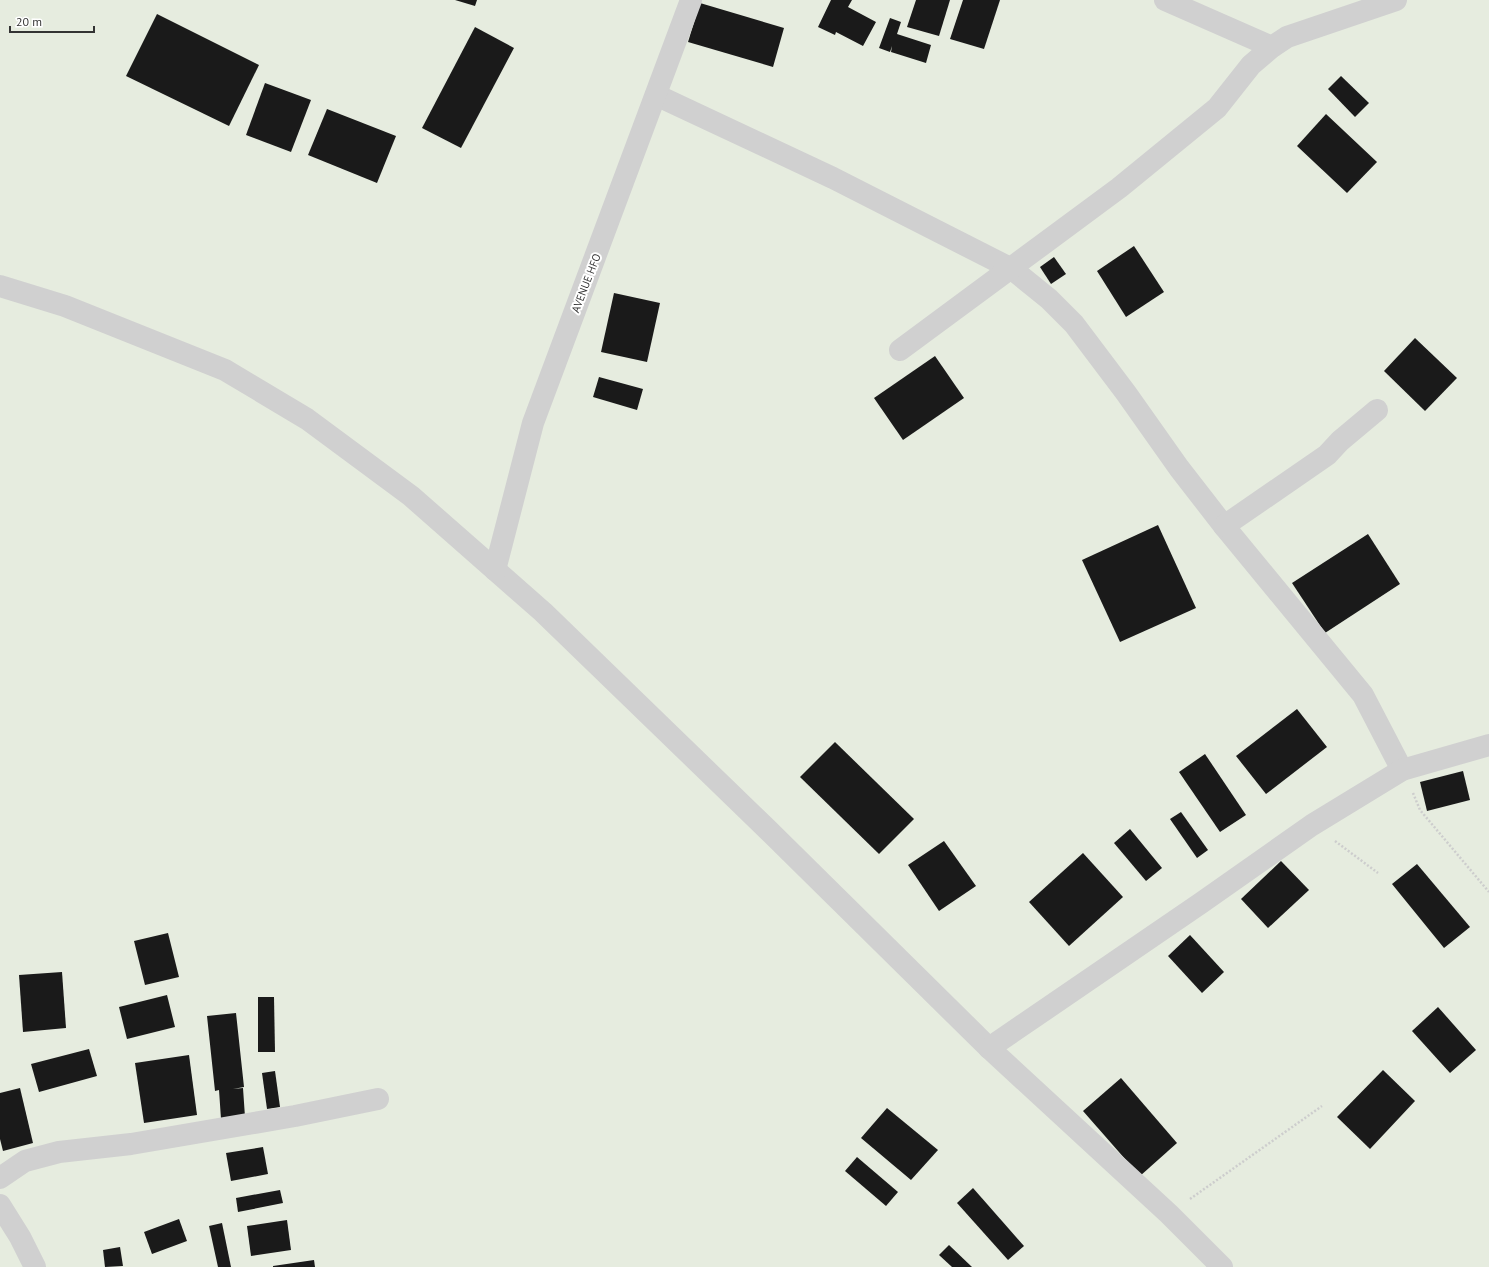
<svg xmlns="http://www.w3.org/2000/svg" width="1489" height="1267" font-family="'PT Sans',sans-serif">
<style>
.green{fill:#e6ecdf}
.building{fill:#1a1a1a}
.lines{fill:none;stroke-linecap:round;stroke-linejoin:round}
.path{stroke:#cdcdcd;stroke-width:2.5;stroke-dasharray:2 2;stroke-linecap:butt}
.minor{stroke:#d0d0d0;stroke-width:22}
.labels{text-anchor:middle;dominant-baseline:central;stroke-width:4;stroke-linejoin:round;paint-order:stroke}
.street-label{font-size:11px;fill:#333;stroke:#fff}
</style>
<rect width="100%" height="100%" fill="#fff"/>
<rect class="green" x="0" y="0" width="1489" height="1267"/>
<g class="building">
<path d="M 455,0 L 477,0 L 475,6 Z"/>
<path d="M 831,0 L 852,0 L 848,7 L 876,22 L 863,46 L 836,32 L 835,35 L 818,27 Z"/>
<path d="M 916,0 L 950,0 L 939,36 L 907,27 Z"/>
<path d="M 963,0 L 1000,0 L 984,49 L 950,39 Z"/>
<path d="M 700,3 L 784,28 L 773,67 L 688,42 Z"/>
<path d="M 157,14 L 259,65 L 229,126 L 126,76 Z"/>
<path d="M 890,18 L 901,22 L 897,34 L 931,45 L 926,63 L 891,52 L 892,46 L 890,52 L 879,48 Z"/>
<path d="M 475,27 L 514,48 L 461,148 L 422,128 Z"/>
<path d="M 1341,76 L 1369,103 L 1355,117 L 1328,89 Z"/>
<path d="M 265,83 L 311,100 L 291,152 L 246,135 Z"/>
<path d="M 327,109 L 396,136 L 377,183 L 308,155 Z"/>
<path d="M 1326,114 L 1377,162 L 1347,193 L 1297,146 Z"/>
<path d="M 1134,246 L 1164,292 L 1126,317 L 1097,271 Z"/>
<path d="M 1054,257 L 1066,274 L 1051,284 L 1040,267 Z"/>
<path d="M 614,293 L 660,303 L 647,362 L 601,352 Z"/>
<path d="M 1415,338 L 1457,378 L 1425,411 L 1384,371 Z"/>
<path d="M 935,356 L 964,398 L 903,440 L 874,398 Z"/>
<path d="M 599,377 L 643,389 L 637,410 L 593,397 Z"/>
<path d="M 1158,525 L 1196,608 L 1120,642 L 1082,560 Z"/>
<path d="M 1368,534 L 1400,584 L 1325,633 L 1292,583 Z"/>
<path d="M 1297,709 L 1327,747 L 1266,794 L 1236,756 Z"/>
<path d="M 835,742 L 914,819 L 879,854 L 800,777 Z"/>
<path d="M 1205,754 L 1246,815 L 1220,832 L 1179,772 Z"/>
<path d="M 1463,771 L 1470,800 L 1427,811 L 1420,782 Z"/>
<path d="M 1181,812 L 1208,850 L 1197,858 L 1170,819 Z"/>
<path d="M 1130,829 L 1162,868 L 1146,881 L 1114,843 Z"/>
<path d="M 944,841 L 976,886 L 939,911 L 908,865 Z"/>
<path d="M 1083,853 L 1123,897 L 1069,946 L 1029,902 Z"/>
<path d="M 1281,861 L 1309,890 L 1268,928 L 1241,899 Z"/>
<path d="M 1417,864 L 1470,927 L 1444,948 L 1392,884 Z"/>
<path d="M 168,933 L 179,977 L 145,985 L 134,941 Z"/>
<path d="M 1190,935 L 1224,972 L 1202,993 L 1168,956 Z"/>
<path d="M 62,972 L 66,1028 L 23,1032 L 19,975 Z"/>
<path d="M 167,995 L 175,1027 L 127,1039 L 119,1007 Z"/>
<path d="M 258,997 L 274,997 L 275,1052 L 258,1052 Z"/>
<path d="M 1438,1007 L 1476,1050 L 1450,1073 L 1412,1031 Z"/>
<path d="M 236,1013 L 244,1087 L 233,1089 L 243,1088 L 245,1117 L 221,1119 L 219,1090 L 215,1091 L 207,1016 Z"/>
<path d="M 89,1049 L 97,1076 L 39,1092 L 31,1064 Z"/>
<path d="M 189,1055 L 197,1115 L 144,1123 L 135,1063 Z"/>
<path d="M 1383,1070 L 1415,1101 L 1370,1149 L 1337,1117 Z"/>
<path d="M 275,1071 L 280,1107 L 267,1109 L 262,1073 Z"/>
<path d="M 1121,1078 L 1177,1143 L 1140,1176 L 1083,1111 Z"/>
<path d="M 20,1088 L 33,1143 L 3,1151 L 0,1139 L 0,1093 Z"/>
<path d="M 887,1108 L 938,1150 L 911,1180 L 861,1138 Z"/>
<path d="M 263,1147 L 268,1174 L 231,1181 L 226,1153 Z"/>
<path d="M 857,1157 L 898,1192 L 886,1206 L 845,1171 Z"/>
<path d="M 973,1188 L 1024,1246 L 1008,1260 L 957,1203 Z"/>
<path d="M 280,1190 L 283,1203 L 238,1212 L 236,1198 Z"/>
<path d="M 179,1219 L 187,1241 L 152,1254 L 144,1232 Z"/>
<path d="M 287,1220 L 291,1250 L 251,1256 L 247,1226 Z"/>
<path d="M 222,1223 L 231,1267 L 218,1267 L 209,1226 Z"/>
<path d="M 949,1245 L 972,1267 L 952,1267 L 939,1255 Z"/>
<path d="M 120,1247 L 123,1266 L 105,1267 L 103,1250 Z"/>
<path d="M 314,1260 L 315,1267 L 273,1267 L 273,1266 Z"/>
</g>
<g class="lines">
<g class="path">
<path d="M 1413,793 L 1420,810 L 1489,892"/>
<path d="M 1335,841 L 1378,873"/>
<path d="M 1190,1199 L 1322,1106"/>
</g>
<g class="minor">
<path d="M 1165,0 L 1272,47"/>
<path d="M 656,95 L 833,178 L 1012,269 L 1049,299 L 1074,324 L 1126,393 L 1179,468 L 1224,526 L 1363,695 L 1402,770"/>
<path d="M 0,286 L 65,306 L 225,370 L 307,419 L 411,496 L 543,612 L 766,828 L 989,1048 L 1169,1214 L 1222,1267"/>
<path d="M 900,350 L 1119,188 L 1217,108 L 1251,65 L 1272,47 L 1287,37 L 1396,0"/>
<path d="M 1224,526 L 1327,455 L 1340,441 L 1377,410"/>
<path d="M 495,570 L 533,423 L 691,0"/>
<path d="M 989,1048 L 1201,903 L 1312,825 L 1402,770 L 1489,745"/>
<path d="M 0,1178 L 25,1161 L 59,1152 L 131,1144 L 295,1116 L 378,1099"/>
<path d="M 0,1205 L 20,1237 L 35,1267"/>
</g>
</g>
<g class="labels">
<g class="street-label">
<text transform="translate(586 283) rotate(-69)">AVENUE HFO</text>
</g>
</g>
<path d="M10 26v6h84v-6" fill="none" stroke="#333333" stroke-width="2"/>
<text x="16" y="26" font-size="12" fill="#333333" stroke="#ffffff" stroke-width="3" paint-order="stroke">20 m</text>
</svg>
